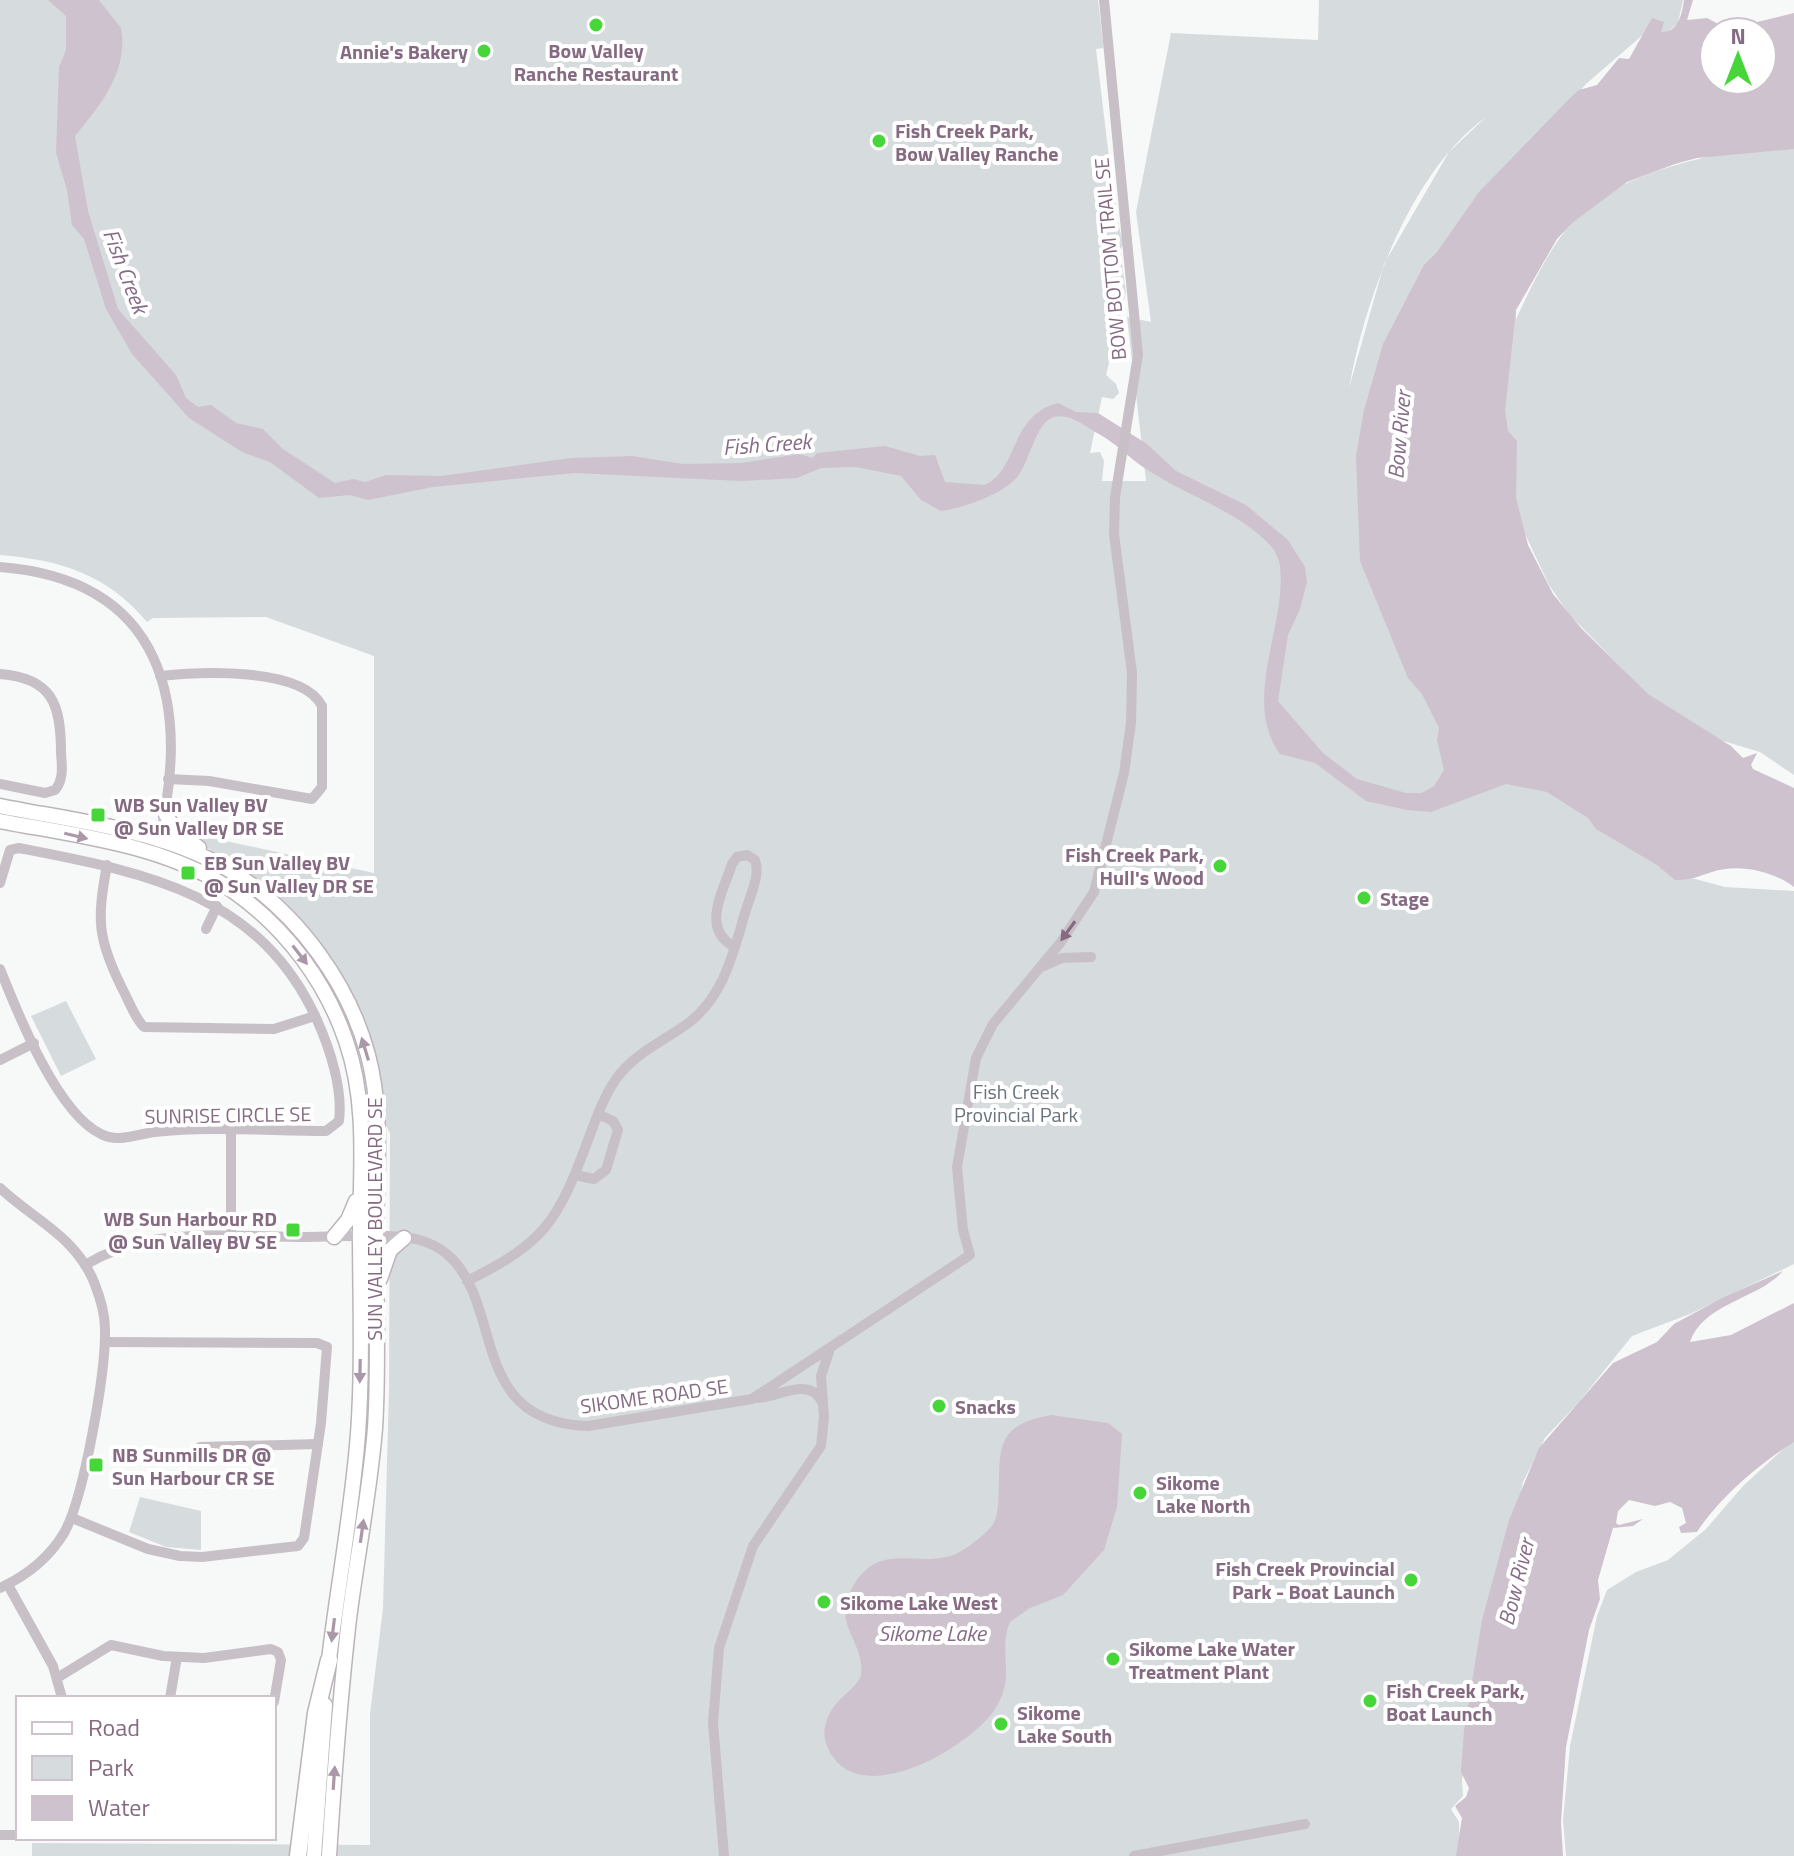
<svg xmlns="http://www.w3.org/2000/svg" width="1794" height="1856" font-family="'Titillium Web',sans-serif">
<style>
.green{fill:#d6dbdd;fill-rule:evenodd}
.water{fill:#cec2ce;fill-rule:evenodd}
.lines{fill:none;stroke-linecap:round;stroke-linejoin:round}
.major-casing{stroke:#bcb4bb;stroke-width:17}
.highway-casing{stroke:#bab2b9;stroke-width:19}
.minor{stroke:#c8c0c7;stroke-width:10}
.major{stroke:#fff;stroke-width:14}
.highway{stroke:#fff;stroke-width:16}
.oneway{fill:#aa97a8}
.oneway2{fill:#856a82}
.poi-dot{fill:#46d63a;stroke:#fff;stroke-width:3}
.labels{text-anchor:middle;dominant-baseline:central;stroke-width:8;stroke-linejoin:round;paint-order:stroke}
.poi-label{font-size:20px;font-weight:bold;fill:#856a82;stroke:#fff;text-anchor:start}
.street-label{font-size:20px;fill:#856a82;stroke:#fff}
.park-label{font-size:20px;fill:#69737d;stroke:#fff}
.water-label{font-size:22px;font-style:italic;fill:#866c87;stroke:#fff}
</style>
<rect width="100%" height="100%" fill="#f7f9f8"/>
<g class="green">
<path d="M 0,0 L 1098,0 L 1103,42 L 1103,48 L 1096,49 L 1113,191 L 1116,197 C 1114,204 1120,235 1124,244 L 1120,250 L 1126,292 L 1106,375 L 1116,384 L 1119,393 L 1113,399 L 1102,397 L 1090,453 L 1100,452 L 1104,461 L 1102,481 L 1146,481 L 1127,317 L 1151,322 L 1136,212 L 1171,33 L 1318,40 L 1319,0 L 1683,0 L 1678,23 L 1665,34 L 1652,27 L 1586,84 L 1542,134 L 1413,325 L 1684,876 L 1725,887 L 1794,891 L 1794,1264 L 1690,1314 L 1632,1336 L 1579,1402 L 1545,1438 L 1523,1482 L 1462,1780 L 1463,1796 L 1451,1809 L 1459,1822 L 1460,1856 L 32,1856 L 32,1843 L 370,1845 L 370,1714 L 383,1608 L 389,1390 L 390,1133 L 383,1120 C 374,1082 370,1038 355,1001 C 324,923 250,876 184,832 L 374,873 L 374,656 L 266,617 L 153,618 L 147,622 C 107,574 60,560 0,555 ZM 1486,117 L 1449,152 L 1384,264 L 1349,388 C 1365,299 1410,172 1486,117 Z"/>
<path d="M 1794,140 L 1794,775 L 1760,752 L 1720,740 L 1690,724 L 1646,693 L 1569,614 L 1549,585 L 1526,536 L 1456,460 L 1516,310 L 1516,319 C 1531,287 1548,251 1571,223 C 1617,168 1728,152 1794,140 Z"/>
<path d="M 66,1001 L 96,1059 L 61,1076 L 31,1016 Z"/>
<path d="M 1794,1439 L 1794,1856 L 1566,1856 L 1563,1820 L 1570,1746 L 1597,1616 L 1607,1590 L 1636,1572 L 1668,1560 L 1706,1529 L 1743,1486 Z"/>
<path d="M 140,1497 L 201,1511 L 201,1550 L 166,1547 L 129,1532 Z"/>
</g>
<g class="water">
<path d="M 48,0 L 99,0 L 121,28 C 129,71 100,106 75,136 L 88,211 L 118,309 L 176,375 L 186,398 L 198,407 L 211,405 L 236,423 L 263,429 L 283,449 L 335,483 L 353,479 L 365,482 L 386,475 L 441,476 L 571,458 L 632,456 L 683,464 L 741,463 L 799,454 L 813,458 L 817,453 L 885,446 L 920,456 L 935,455 L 945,482 L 985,485 C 1019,469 1009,416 1058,403 L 1076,412 L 1098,413 L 1147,444 L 1176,471 L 1246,505 L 1288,540 L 1305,567 L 1307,582 L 1300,609 L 1288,635 L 1278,701 L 1323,753 L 1357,779 L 1406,793 L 1422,793 L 1434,786 L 1444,770 L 1437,740 L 1439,728 L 1422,694 L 1408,678 L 1360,561 L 1356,456 L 1364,410 L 1383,344 L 1424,265 L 1437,252 L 1479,192 L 1570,98 L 1579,90 L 1597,85 L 1619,58 L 1629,59 L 1652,18 L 1664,22 L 1661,32 C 1678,33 1682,14 1684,0 L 1693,0 L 1687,20 L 1707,18 L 1728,29 L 1794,13 L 1794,149 L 1697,158 L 1675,164 L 1627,182 L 1572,223 L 1557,239 L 1516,310 L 1505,411 L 1508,431 L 1517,441 L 1516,498 L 1528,545 L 1553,594 L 1582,629 L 1648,694 L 1731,746 L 1743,758 L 1757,753 L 1751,765 L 1753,769 L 1794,788 L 1794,887 C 1773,871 1738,863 1712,872 C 1697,877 1691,880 1675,880 L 1657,865 L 1596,829 L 1588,818 L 1547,792 L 1506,784 L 1431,812 L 1407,810 L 1366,801 L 1315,763 L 1280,754 C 1241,700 1287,626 1280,566 C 1279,559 1275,550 1270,545 C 1238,511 1185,495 1146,469 C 1129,458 1115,442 1097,433 C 1084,426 1070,413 1054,417 C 1036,421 1029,464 1017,477 C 1002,495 963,508 941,511 L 921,500 L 901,476 L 856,467 L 821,468 L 797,478 L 741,481 L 575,473 L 433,487 L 368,500 L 350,495 L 319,498 L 270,462 L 242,452 L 189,418 L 132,354 L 106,309 L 84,239 L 72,225 L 67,190 L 56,153 L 59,67 L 66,50 L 66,16 ZM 1714,32 L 1762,32 L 1762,80 L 1714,80 Z"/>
<path d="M 1783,1271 C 1759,1299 1703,1303 1690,1342 L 1731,1335 L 1794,1303 L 1794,1442 C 1760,1463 1719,1498 1697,1532 L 1681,1533 L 1679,1527 L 1686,1523 L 1682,1508 L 1670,1502 L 1655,1506 L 1629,1500 L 1618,1511 L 1616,1523 L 1619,1525 L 1643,1519 L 1633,1526 L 1613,1528 L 1598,1580 L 1600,1599 L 1589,1630 L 1566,1747 L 1561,1822 L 1563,1856 L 1456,1856 L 1462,1818 L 1455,1806 L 1466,1797 L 1469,1788 L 1461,1772 L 1464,1731 L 1482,1620 L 1509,1520 L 1539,1448 L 1613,1363 L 1657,1342 L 1674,1324 L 1722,1298 Z"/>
<path d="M 1051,1415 L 1108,1423 L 1122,1434 L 1117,1507 L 1104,1550 L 1063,1595 L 1030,1608 L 1010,1622 C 997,1653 1017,1675 995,1709 C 971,1746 868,1807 833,1757 C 826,1747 822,1735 826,1723 C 833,1698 852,1694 861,1676 C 866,1640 828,1624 855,1583 C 882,1541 918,1569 956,1554 C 966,1549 982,1537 990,1528 C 996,1522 997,1514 998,1506 C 1002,1454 989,1426 1051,1415 Z"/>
</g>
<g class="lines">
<defs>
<g id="major">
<path d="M 0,806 C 80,822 169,830 239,876 C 300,917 349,984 368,1055 C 384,1115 376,1180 376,1241 C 376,1303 379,1366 375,1428 C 370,1492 357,1555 349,1619 C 340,1698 334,1777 329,1856"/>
<path d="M 165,812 L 174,830 L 199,848"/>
<path d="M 0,821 C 78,836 169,845 236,893 C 287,930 326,982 346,1041 C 367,1101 361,1166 360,1228 C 360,1296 363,1365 358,1434 C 352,1512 337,1590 328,1668"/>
<path d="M 334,1237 L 348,1220 L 356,1201"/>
<path d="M 380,1279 L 390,1250 L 404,1238"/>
<path d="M 314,1856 L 325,1705"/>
</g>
<path id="highway" d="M 298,1856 L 316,1713 L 329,1660"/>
</defs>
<use href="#major" class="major-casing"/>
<use href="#highway" class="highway-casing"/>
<g class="minor">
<path d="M 0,567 C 164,580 192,703 158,844"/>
<path d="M 0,674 C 53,678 61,705 61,753 C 62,766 64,779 55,790 L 45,793 L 0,784"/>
<path d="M 160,676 C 197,672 302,666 322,706 L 322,787 L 312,799 L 209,781 L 168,779"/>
<path d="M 107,865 C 97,919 97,938 122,988 C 129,1001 134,1017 144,1027 L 274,1029 L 315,1016"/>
<path d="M 0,883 L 10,850 L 19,848 C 142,872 259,892 317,1020 C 330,1049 343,1089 339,1121 L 326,1131 C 270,1131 211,1126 155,1132 C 137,1134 118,1143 101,1134 C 57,1113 18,1014 0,969"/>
<path d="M 206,929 L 217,906"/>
<path d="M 1044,966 L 1062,958 L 1091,957"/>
<path d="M 0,1060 L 34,1043"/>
<path d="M 575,1175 L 594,1179 L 606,1170 L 618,1130 L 613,1121 L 598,1114"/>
<path d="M 0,1188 C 34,1220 75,1236 94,1282 C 100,1297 105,1313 105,1329 C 106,1371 84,1498 64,1533 C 49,1558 26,1576 0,1588"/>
<path d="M 231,1237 L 231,1131"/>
<path d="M 85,1265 C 107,1252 128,1244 153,1240 C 203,1232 256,1237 306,1237 C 341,1237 381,1233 416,1239 C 428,1242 439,1247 448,1255 C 505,1305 467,1422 588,1426 L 752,1399 L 970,1255 L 963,1230 L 957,1167 L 976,1058 L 993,1024 L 1061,942 L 1094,892 L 1124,773 L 1131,723 L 1132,673 L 1114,534 L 1115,497 L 1138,355 L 1104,0"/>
<path d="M 467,1281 C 546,1242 558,1221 588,1140 C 596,1119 603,1098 616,1079 C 635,1053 662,1042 687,1024 C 724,997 733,953 745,913 C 749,898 761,875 755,860 L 747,855 L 737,857 L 732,864 C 723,892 700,929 735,947"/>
<path d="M 758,1398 C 779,1397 809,1376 822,1402"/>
<path d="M 200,1447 L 318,1444"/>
<path d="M 72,1518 L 148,1549 L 180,1556 L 202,1557 L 298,1546 L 304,1538 L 321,1423 L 327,1347 L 317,1343 L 105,1342"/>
<path d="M 8,1585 L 53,1666 L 62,1698"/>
<path d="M 57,1678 L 111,1645 L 163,1656 L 204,1658 L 271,1649 L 278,1652 L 281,1660 L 274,1702"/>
<path d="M 170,1698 L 177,1657"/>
<path d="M 0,1835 L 18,1835"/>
<path d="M 724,1856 L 713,1723 L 719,1648 L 753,1546 L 821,1446 L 824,1417 L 821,1376 L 829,1352"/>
<path d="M 1134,1856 L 1305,1824"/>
</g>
<use href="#major" class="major"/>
<use href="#highway" class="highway"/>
</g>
<defs><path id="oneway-solid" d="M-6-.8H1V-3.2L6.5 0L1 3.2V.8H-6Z" transform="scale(2)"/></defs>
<g class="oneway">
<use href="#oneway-solid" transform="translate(76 836) rotate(13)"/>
<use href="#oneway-solid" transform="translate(300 955) rotate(52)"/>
<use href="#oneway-solid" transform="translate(365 1049) rotate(-107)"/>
<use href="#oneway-solid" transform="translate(360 1371) rotate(91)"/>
<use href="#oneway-solid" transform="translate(362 1531) rotate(-82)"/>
<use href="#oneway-solid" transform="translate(333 1630) rotate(97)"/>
<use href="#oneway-solid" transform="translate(334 1778) rotate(-86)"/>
</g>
<use class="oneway2" href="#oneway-solid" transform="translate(1068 931) rotate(126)"/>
<g class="poi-dot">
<circle cx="596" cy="25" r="8"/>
<circle cx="484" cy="51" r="8"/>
<circle cx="879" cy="141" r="8"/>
<rect x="90" y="807" width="16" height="16" rx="4"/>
<circle cx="1220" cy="866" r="8"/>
<rect x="180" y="865" width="16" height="16" rx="4"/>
<circle cx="1364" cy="898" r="8"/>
<rect x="285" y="1222" width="16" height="16" rx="4"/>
<circle cx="939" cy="1406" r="8"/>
<rect x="88" y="1457" width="16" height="16" rx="4"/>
<circle cx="1140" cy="1493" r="8"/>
<circle cx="1411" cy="1580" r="8"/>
<circle cx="824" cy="1602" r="8"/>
<circle cx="1113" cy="1659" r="8"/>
<circle cx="1370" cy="1701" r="8"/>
<circle cx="1001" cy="1724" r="8"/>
</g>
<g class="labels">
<g class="poi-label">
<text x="596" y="50" text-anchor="middle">Bow Valley<tspan x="596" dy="23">Ranche Restaurant</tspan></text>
<text x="468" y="51" text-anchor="end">Annie's Bakery</text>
<text x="895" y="130">Fish Creek Park,<tspan x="895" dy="23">Bow Valley Ranche</tspan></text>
<text x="114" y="804">WB Sun Valley BV<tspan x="114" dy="23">@ Sun Valley DR SE</tspan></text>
<text x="1204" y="854" text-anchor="end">Fish Creek Park,<tspan x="1204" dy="23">Hull's Wood</tspan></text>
<text x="204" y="862">EB Sun Valley BV<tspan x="204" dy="23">@ Sun Valley DR SE</tspan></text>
<text x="1380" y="898">Stage</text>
<text x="277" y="1218" text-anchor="end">WB Sun Harbour RD<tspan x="277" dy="23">@ Sun Valley BV SE</tspan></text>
<text x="955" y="1406">Snacks</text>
<text x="112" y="1454">NB Sunmills DR @<tspan x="112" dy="23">Sun Harbour CR SE</tspan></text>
<text x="1156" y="1482">Sikome<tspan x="1156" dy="23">Lake North</tspan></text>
<text x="1395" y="1568" text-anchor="end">Fish Creek Provincial<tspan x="1395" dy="23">Park - Boat Launch</tspan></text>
<text x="840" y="1602">Sikome Lake West</text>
<text x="1129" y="1648">Sikome Lake Water<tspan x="1129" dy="23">Treatment Plant</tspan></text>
<text x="1386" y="1690">Fish Creek Park,<tspan x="1386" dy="23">Boat Launch</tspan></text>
<text x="1017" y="1712">Sikome<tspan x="1017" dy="23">Lake South</tspan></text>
</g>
<g class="street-label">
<text transform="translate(1110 259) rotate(-95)">BOW BOTTOM TRAIL SE</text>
<text transform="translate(228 1115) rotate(-1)">SUNRISE CIRCLE SE</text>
<text transform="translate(374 1219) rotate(-90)">SUN VALLEY BOULEVARD SE</text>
<text transform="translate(654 1396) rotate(-8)">SIKOME ROAD SE</text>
</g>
<g class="park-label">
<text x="1016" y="1091">Fish Creek<tspan x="1016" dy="23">Provincial Park</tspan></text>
</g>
<g class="water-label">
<text transform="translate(126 271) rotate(69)">Fish Creek</text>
<text transform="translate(1399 435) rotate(-85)">Bow River</text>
<text transform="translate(767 444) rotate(-4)">Fish Creek</text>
<text transform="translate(1516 1582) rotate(-76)">Bow River</text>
<text x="932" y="1633">Sikome Lake</text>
</g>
</g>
<rect x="16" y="1696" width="260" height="144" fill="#ffffff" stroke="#cec3cd" stroke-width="2"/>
<rect x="32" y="1722" width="40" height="12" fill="#ffffff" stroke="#cec3cd" stroke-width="2"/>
<text x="88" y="1736" font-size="24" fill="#856a82">Road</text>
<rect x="32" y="1756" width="40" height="24" fill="#d6dbdd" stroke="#cec3cd" stroke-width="2"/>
<text x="88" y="1776" font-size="24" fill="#856a82">Park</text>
<rect x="32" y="1796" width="40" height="24" fill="#cec2ce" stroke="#cec3cd" stroke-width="2"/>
<text x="88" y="1816" font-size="24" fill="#856a82">Water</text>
<g transform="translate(1738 56)"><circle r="38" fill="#ffffff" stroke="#cec3cd" stroke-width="2"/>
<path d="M0-6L14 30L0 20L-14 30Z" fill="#46d63a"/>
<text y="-12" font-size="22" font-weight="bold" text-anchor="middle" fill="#856a82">N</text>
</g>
</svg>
